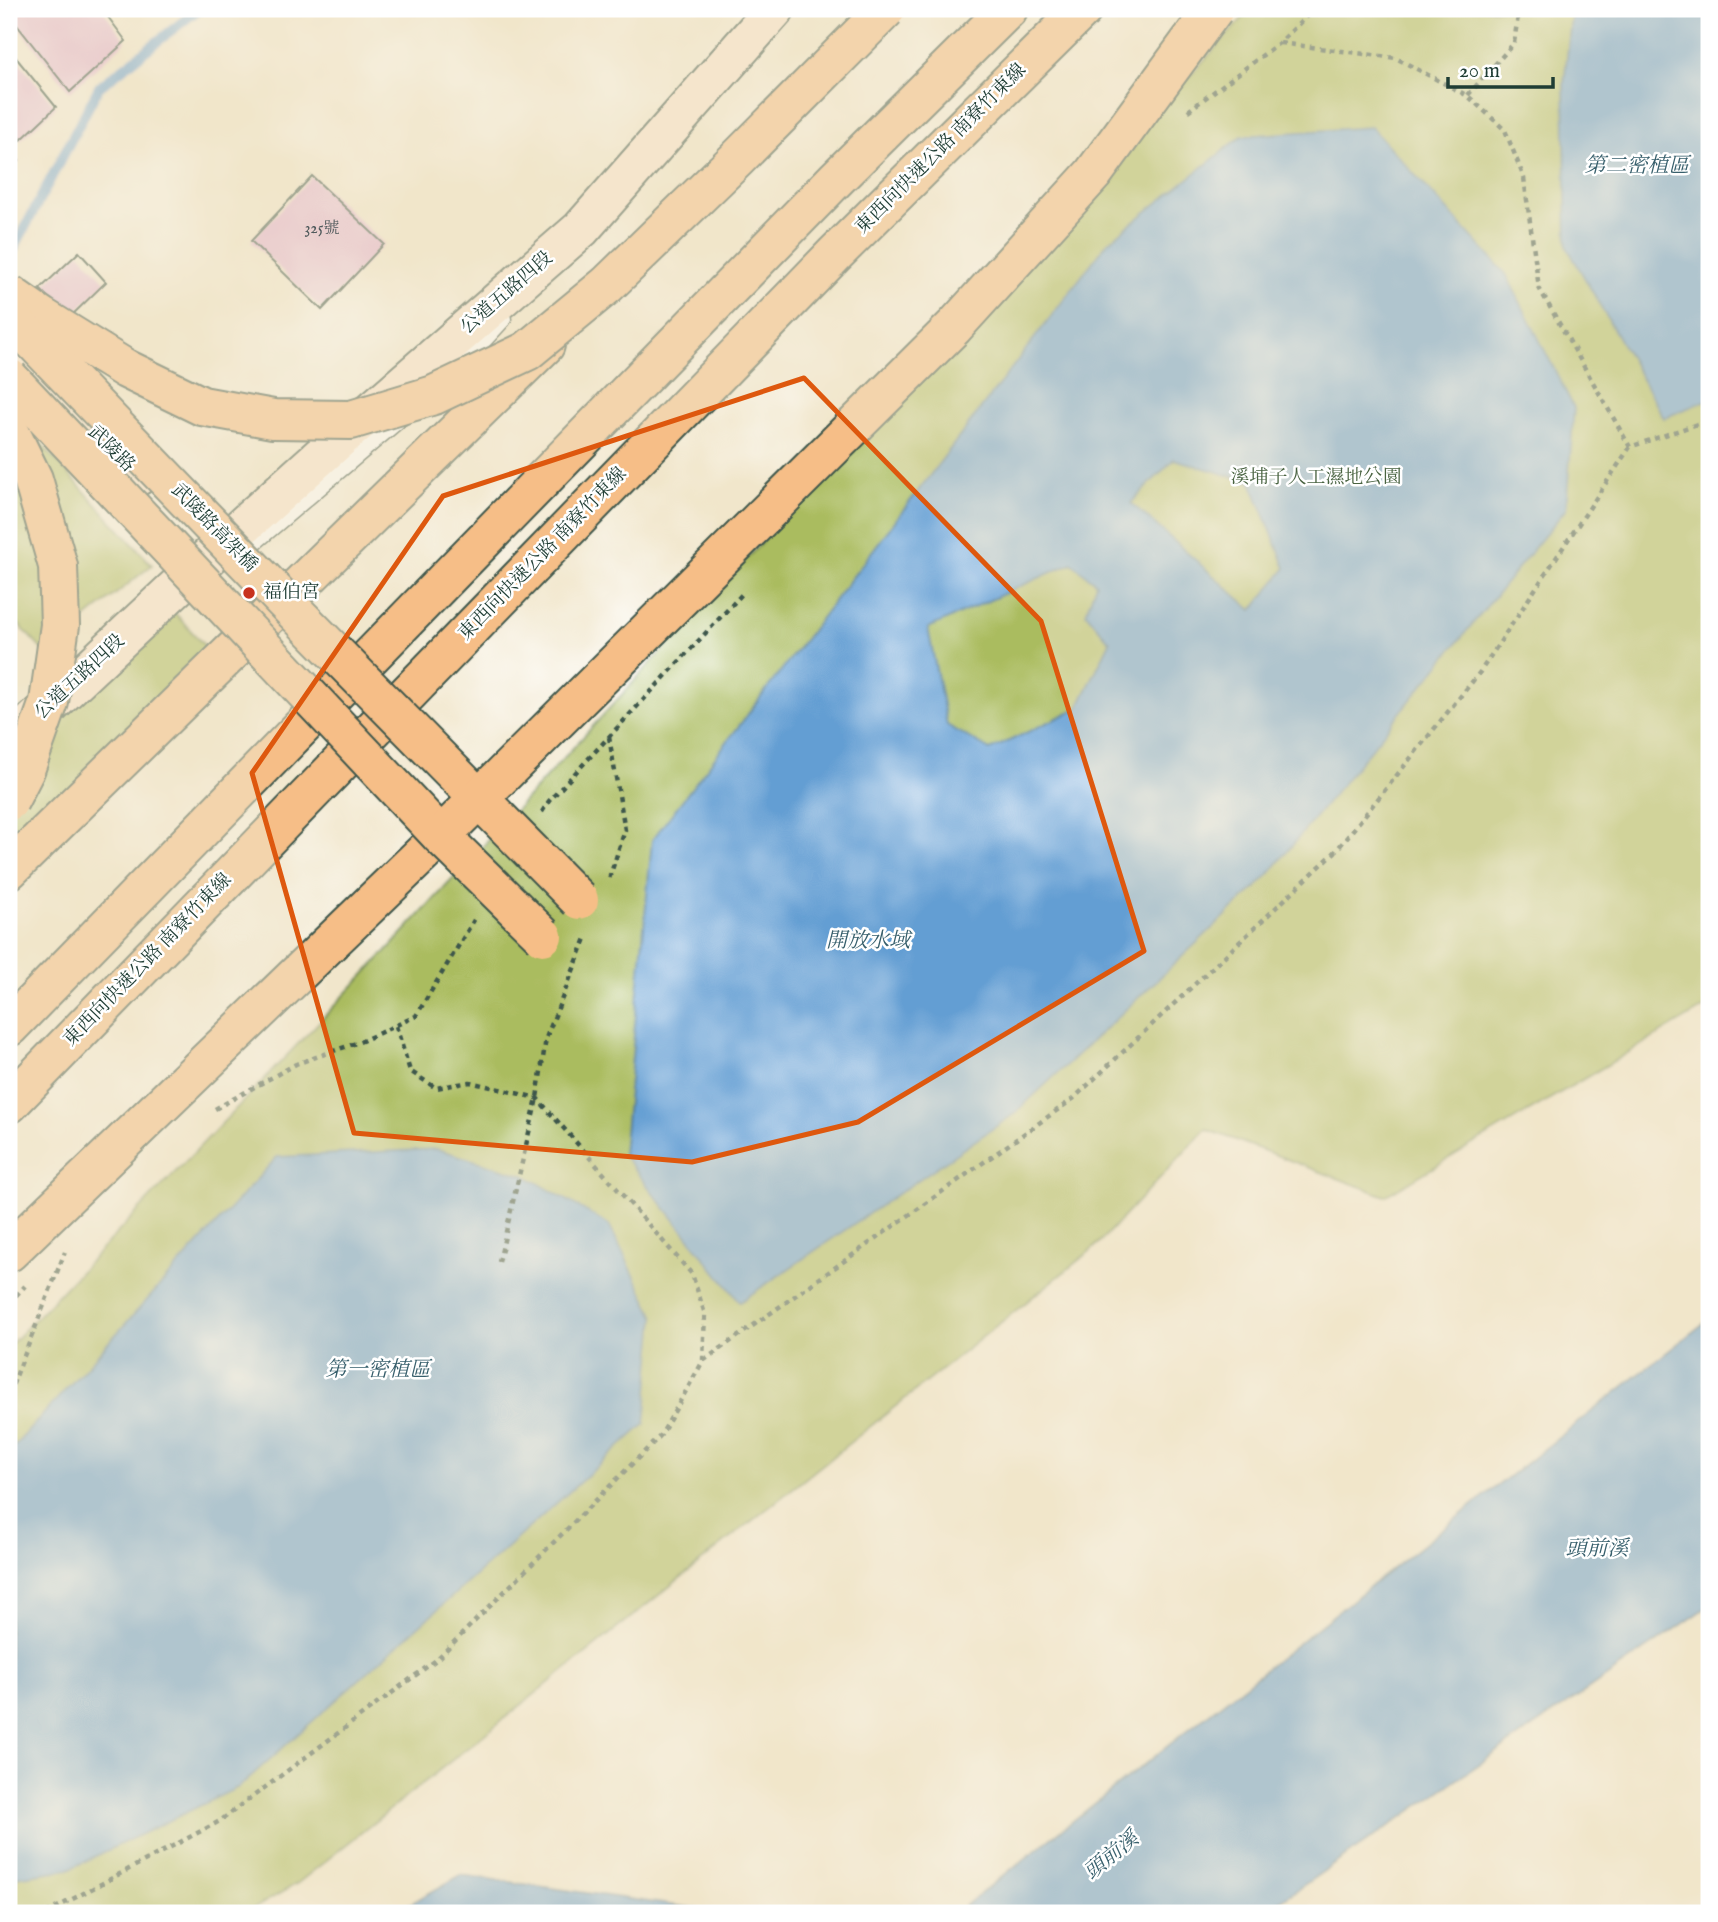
<svg xmlns="http://www.w3.org/2000/svg" width="1718" height="1922" font-family="'IM FELL English','Noto Serif TC',serif">
<style>
.green{fill:#aabc5f;stroke:#647c4a;stroke-width:2}
.water{fill:#649ed3;stroke:#426e84;stroke-width:2;fill-rule:evenodd}
.lines{fill:none;stroke-linecap:round;stroke-linejoin:round}
.stream{stroke:#649ed3;stroke-width:10}
.building{fill:#e3b1d2}
.lane-casing{stroke:#3e564b;stroke-width:19}
.secondary-casing{stroke:#3e564b;stroke-width:42}
.highway-casing{stroke:#3e564b;stroke-width:42}
.path{stroke:#3e564b;stroke-width:4.5;stroke-dasharray:5 5;stroke-linecap:butt}
.lane{stroke:#fff;stroke-width:16}
.secondary{stroke:#fbe5cf;stroke-width:38}
.highway{stroke:#f6be87;stroke-width:38}
.highway-bridge-casing{stroke:#3e564b;stroke-width:42;stroke-linecap:butt}
.highway-bridge{stroke:#f6be87;stroke-width:38}
.marked{fill:none;stroke:#de580e;stroke-width:5;stroke-linejoin:round}
.poi-dot{fill:#c8321e;stroke:#fff;stroke-width:2.5}
.labels{text-anchor:middle;dominant-baseline:central;stroke-width:5;stroke-linejoin:round;paint-order:stroke}
.number-label{font-size:16px;fill:#505a5c}
.street-label{font-size:19px;fill:#1f3d34;stroke:#fff}
.park-label{font-size:19px;fill:#496341;stroke:#fff}
.poi-label{font-size:19px;fill:#1f3d34;stroke:#fff;text-anchor:start}
.water-label{font-size:21px;font-style:italic;fill:#375f6c;stroke:#fff}
</style>
<rect width="100%" height="100%" fill="#fff"/>
<filter id="ink" filterUnits="userSpaceOnUse"><feTurbulence type="fractalNoise" baseFrequency=".0143" numOctaves="2"/><feDisplacementMap in="SourceGraphic" scale="14" xChannelSelector="R" yChannelSelector="G"/><feConvolveMatrix kernelMatrix="1 2 1 2 8 2 1 2 1" color-interpolation-filters="sRGB"/></filter>
<filter id="wash" filterUnits="userSpaceOnUse"><feTurbulence type="fractalNoise" baseFrequency=".00686" numOctaves="4" result="noise"/><feDisplacementMap in="SourceGraphic" scale="28" xChannelSelector="R" yChannelSelector="G"/><feGaussianBlur stdDeviation="1.57" result="paint"/><feColorMatrix in="noise" values="0 0 0 0 0 0 0 0 0 0 0 0 0 0 0 0 0 1.4 0 .05"/><feComposite in="paint" operator="in"/></filter>
<g filter="url(#wash)">
<rect width="100%" height="100%" fill="#f1e6cb"/>
<g class="green">
<path d="M 1251,9 L 1709,9 L 1709,1005 L 1385,1196 L 1206,1129 L 1094,1248 L 298,1883 L 246,1913 L 9,1913 L 9,1346 L 383,955 Z"/>
<path d="M 9,409 L 152,565 L 44,652 L 9,614 Z"/>
<path d="M 171,609 L 214,656 L 9,895 L 9,756 Z"/>
</g>
<g class="water">
<path d="M 1572,9 L 1709,9 L 1709,399 L 1664,418 L 1567,247 L 1564,84 Z"/>
<path d="M 1371,127 L 1506,274 L 1574,408 L 1566,509 L 1264,880 L 1014,1114 L 740,1302 L 623,1155 L 652,840 L 1107,243 L 1242,136 ZM 1174,459 L 1251,482 L 1286,568 L 1252,610 L 1131,503 ZM 1072,563 L 1096,583 L 1086,613 L 1110,642 L 1078,708 L 990,750 L 947,725 L 928,628 Z"/>
<path d="M 437,1149 L 526,1176 L 609,1225 L 655,1317 L 645,1424 L 239,1787 L 69,1869 L 9,1878 L 9,1452 L 277,1157 Z"/>
<path d="M 1709,1319 L 1709,1606 L 1263,1913 L 956,1913 Z"/>
<path d="M 461,1875 L 726,1913 L 394,1913 Z"/>
</g>
<g class="lines">
<path class="stream" d="M 9,258 L 99,87 L 199,9"/>
</g>
<g id="blocks">
<g class="building">
<path d="M 9,9 L 102,9 L 126,41 L 70,92 L 9,15 Z"/>
<path d="M 9,49 L 56,107 L 21,140 L 9,126 Z"/>
<path d="M 9,149 L 19,161 L 9,170 Z"/>
<path d="M 312,176 L 384,244 L 322,310 L 251,241 Z"/>
<path d="M 79,252 L 106,282 L 68,319 L 40,289 Z"/>
</g>
</g>
</g>
<g filter="url(#ink)">
<use href="#blocks" fill-opacity="0" stroke="#3e564b" stroke-width="2"/>
<g class="lines">
<defs>
<g id="lane">
<path d="M 454,372 L 503,319"/>
<path d="M 238,556 L 403,416"/>
</g>
<g id="secondary">
<path d="M 9,346 L 138,476"/>
<path d="M 9,744 L 214,552 L 334,444 L 581,229 L 775,9"/>
</g>
<g id="highway">
<path d="M 9,870 L 545,345"/>
<path d="M 9,1027 L 836,179 L 1008,9"/>
<path d="M 9,1104 L 835,254 L 1083,9"/>
<path d="M 9,1252 L 441,836"/>
</g>
</defs>
<use href="#lane" class="lane-casing"/>
<use href="#secondary" class="secondary-casing"/>
<use href="#highway" class="highway-casing"/>
<g class="path">
<path d="M 1280,43 L 1396,58 L 1468,96 L 1505,130 L 1524,178 L 1539,288 L 1630,447"/>
<path d="M 1468,95 L 1514,43 L 1519,9"/>
<path d="M 1188,111 L 1279,43 L 1314,9"/>
<path d="M 609,737 L 625,830 L 609,879"/>
<path d="M 542,812 L 549,801 L 744,592"/>
<path d="M 396,1026 L 410,1071 L 436,1088 L 470,1082 L 537,1098 L 692,1274 L 705,1314 L 703,1360"/>
<path d="M 215,1109 L 296,1064 L 362,1041 L 416,1016 L 474,920"/>
<path d="M 499,1262 L 537,1098 L 546,1038 L 587,936"/>
<path d="M 9,1303 L 25,1286"/>
<path d="M 9,1394 L 65,1252"/>
<path d="M 46,1913 L 220,1821 L 436,1660 L 661,1435 L 703,1361 L 1073,1099 L 1335,852 L 1480,672 L 1630,447 L 1709,420"/>
</g>
<use href="#lane" class="lane"/>
<use href="#secondary" class="secondary"/>
<use href="#highway" class="highway"/>
<defs>
<g id="highway-bridge">
<path d="M 9,294 L 42,317 L 126,369 L 202,406 L 273,419 L 351,420 L 434,395 L 527,351 L 607,285 L 736,160 L 886,9"/>
<path d="M 9,316 L 284,601 L 579,900"/>
<path d="M 9,378 L 441,836 L 543,936"/>
<path d="M 9,430 L 33,479 L 58,566 L 60,625 L 49,702 L 25,770 L 9,801"/>
<path d="M 441,836 L 954,327 L 1093,174 L 1214,9"/>
</g>
</defs>
<use href="#highway-bridge" class="highway-bridge-casing"/>
<use href="#highway-bridge" class="highway-bridge"/>
</g>
</g>
<path d="M0 0H1718V1922H0ZM 804,378 L 1041,621 L 1144,951 L 858,1122 L 692,1162 L 354,1133 L 252,773 L 443,496 Z" fill="#f1e6cb" fill-opacity=".55" fill-rule="evenodd"/>
<path class="marked" d="M 804,378 L 1041,621 L 1144,951 L 858,1122 L 692,1162 L 354,1133 L 252,773 L 443,496 Z"/>
<circle class="poi-dot" cx="249" cy="593" r="7"/>
<g class="labels">
<g class="number-label">
<text x="322" y="229">325號</text>
</g>
<g class="street-label">
<text transform="translate(941 149) rotate(-45)">東西向快速公路 南寮竹東線</text>
<text transform="translate(507 293) rotate(-41)">公道五路四段</text>
<text transform="translate(111 449) rotate(45)">武陵路</text>
<text transform="translate(214 528) rotate(46)">武陵路高架橋</text>
<text transform="translate(543 554) rotate(-46)">東西向快速公路 南寮竹東線</text>
<text transform="translate(80 677) rotate(-43)">公道五路四段</text>
<text transform="translate(148 960) rotate(-46)">東西向快速公路 南寮竹東線</text>
</g>
<g class="park-label">
<text x="1316" y="478">溪埔子人工濕地公園</text>
</g>
<g class="poi-label">
<text x="263" y="593">福伯宮</text>
</g>
<g class="water-label">
<text x="1637" y="166">第二密植區</text>
<text x="868" y="941">開放水域</text>
<text x="378" y="1370">第一密植區</text>
<text x="1597" y="1549">頭前溪</text>
<text transform="translate(1112 1856) rotate(-39)">頭前溪</text>
</g>
</g>
<rect width="1718" height="1922" fill="none" stroke="#fff" stroke-width="35"/>
<path d="M1448 77v10h105v-10" fill="none" stroke="#1f3d34" stroke-width="3.5"/>
<text x="1459" y="77" font-size="21" fill="#1f3d34" stroke="#ffffff" stroke-width="5" paint-order="stroke">20 m</text>
</svg>
